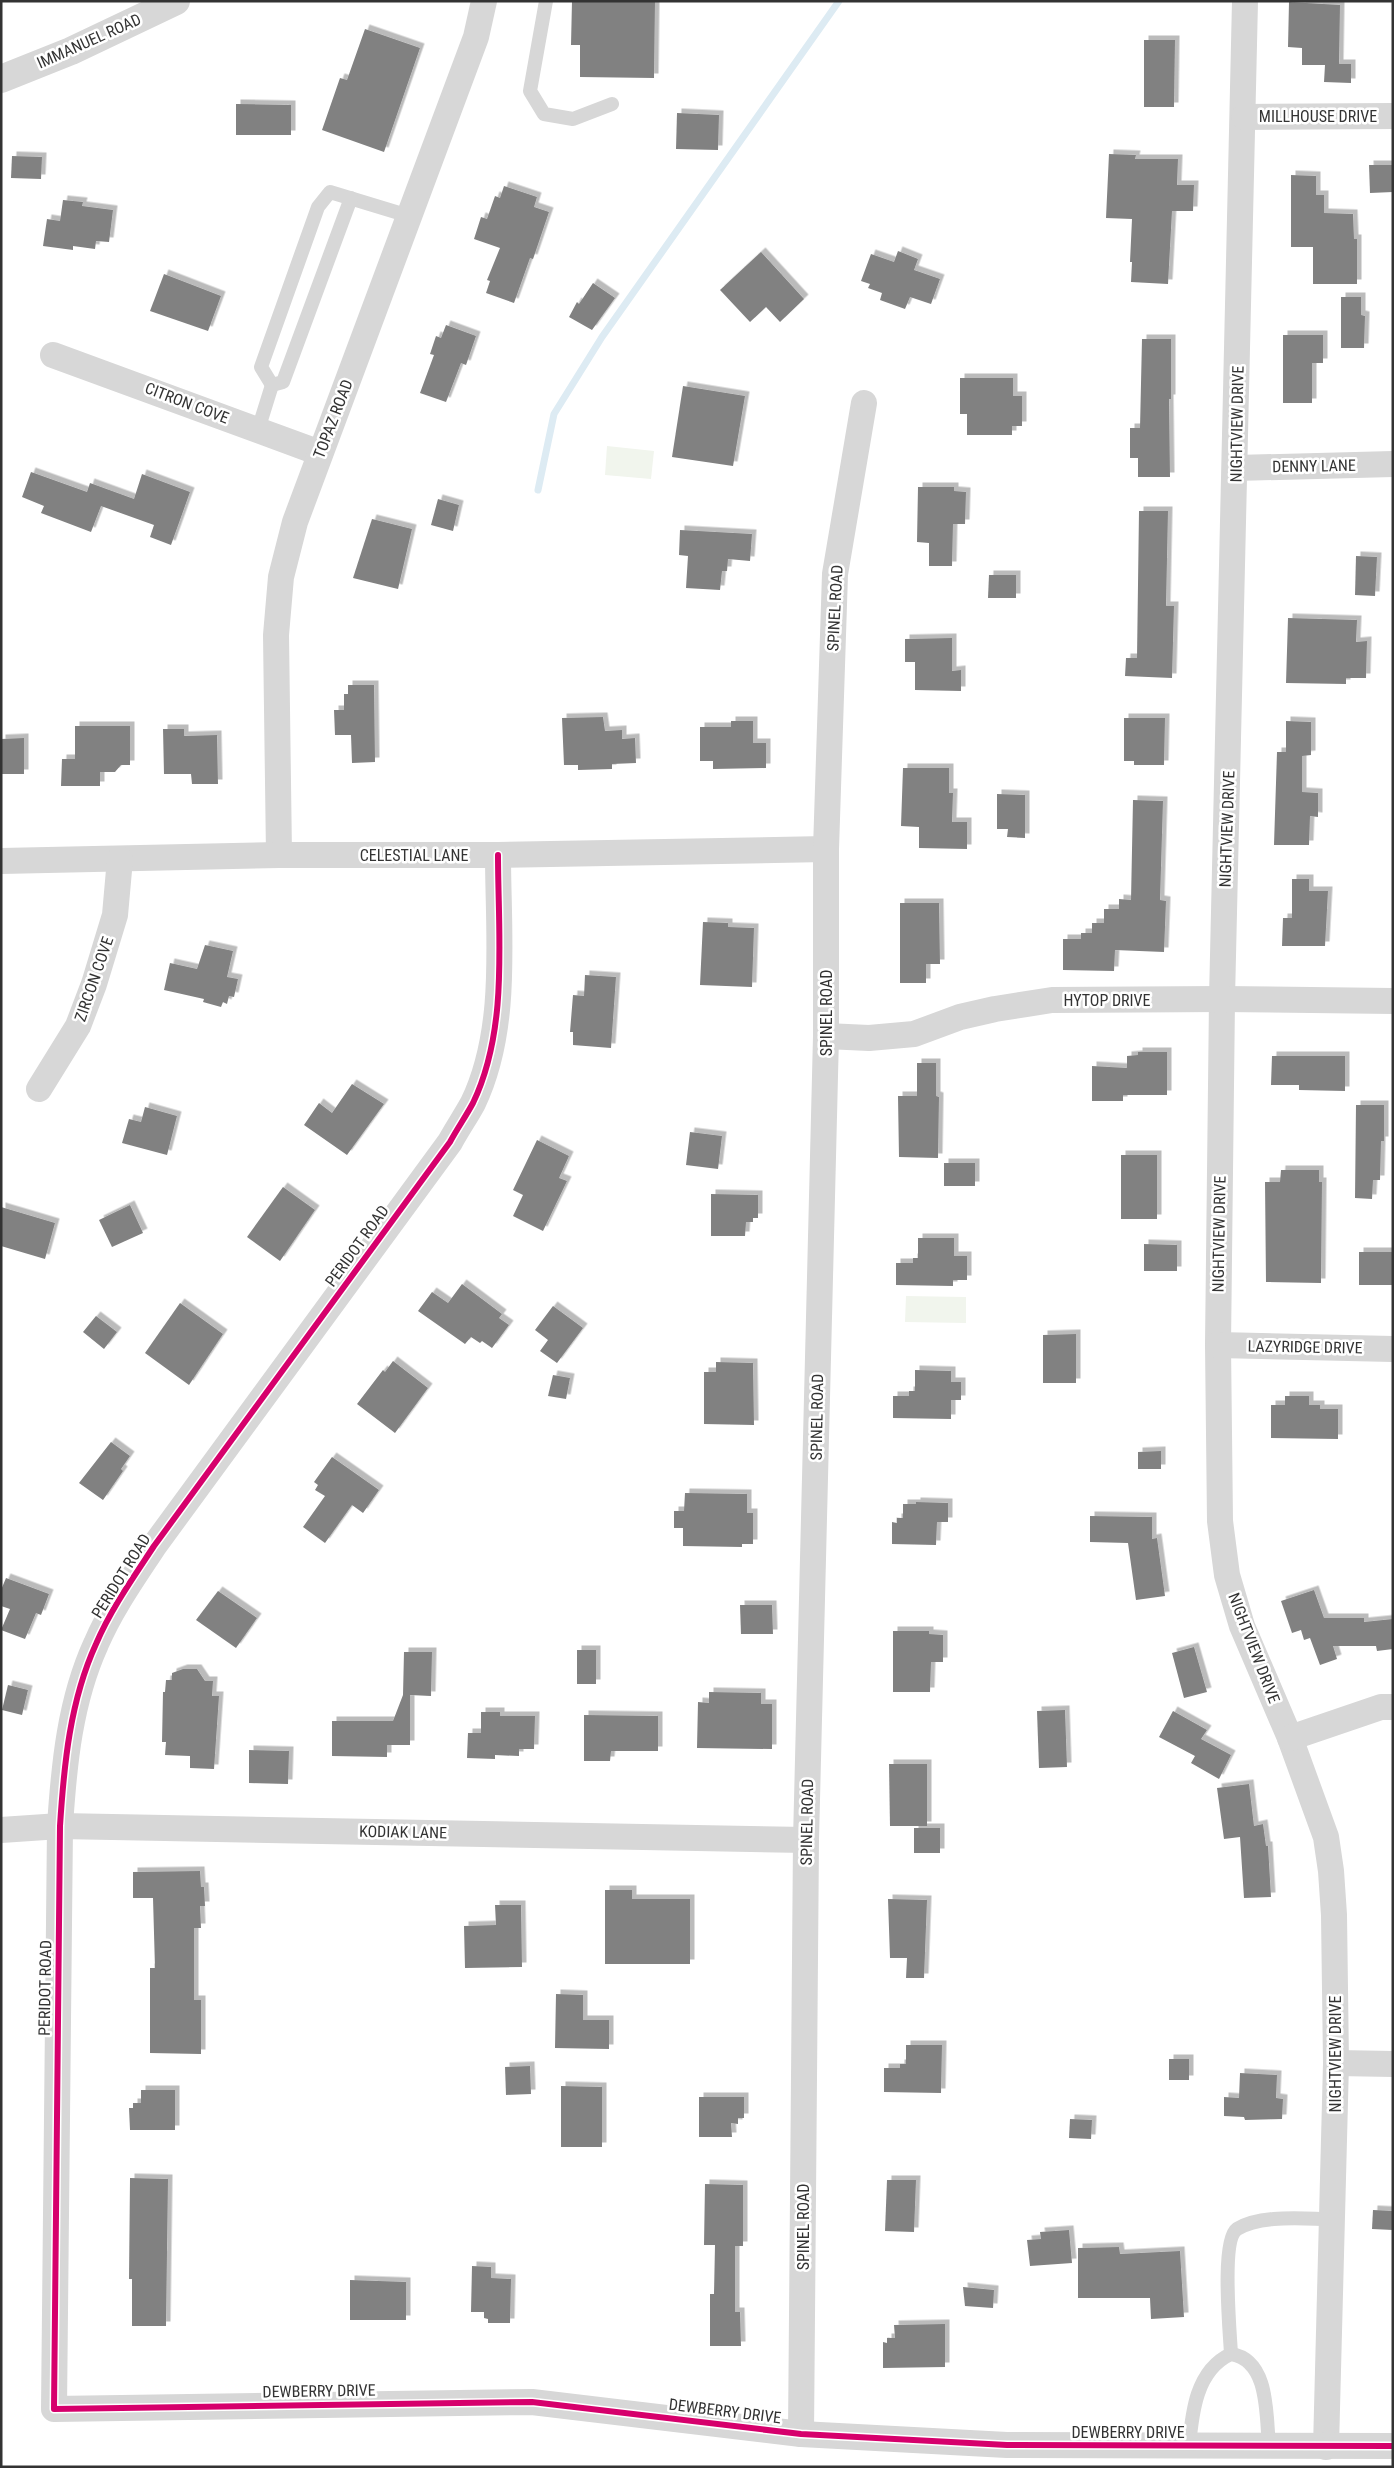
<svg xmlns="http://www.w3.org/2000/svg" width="1394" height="2468" font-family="'Roboto Condensed',sans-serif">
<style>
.green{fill:#f1f5ed}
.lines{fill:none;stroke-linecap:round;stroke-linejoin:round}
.stream{stroke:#ddebf3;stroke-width:7}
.building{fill:#818181;filter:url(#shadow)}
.service{stroke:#d7d7d7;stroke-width:14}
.minor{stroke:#d7d7d7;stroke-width:26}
.tertiary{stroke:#d7d7d7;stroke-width:28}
.cycleway-casing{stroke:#fff;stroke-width:9}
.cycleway{stroke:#d6006c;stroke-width:6}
.labels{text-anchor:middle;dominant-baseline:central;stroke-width:5;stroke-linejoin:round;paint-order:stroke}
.street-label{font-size:16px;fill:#333;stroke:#fff}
</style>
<defs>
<filter id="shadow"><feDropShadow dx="4.5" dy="-4.5" stdDeviation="0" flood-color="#0004"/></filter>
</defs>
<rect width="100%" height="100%" fill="#fff"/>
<g class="green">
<path d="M 607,446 L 654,451 L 651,479 L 605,475 Z"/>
<path d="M 906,1296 L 966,1297 L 966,1323 L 905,1322 Z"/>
</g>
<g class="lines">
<path class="stream" d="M 538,490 L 554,414 L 602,337 L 839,1"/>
</g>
<g class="building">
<path d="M 572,1 L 655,1 L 654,78 L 580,77 L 580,45 L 571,45 Z"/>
<path d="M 1289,2 L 1340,5 L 1339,64 L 1351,64 L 1351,83 L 1324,82 L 1325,65 L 1302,65 L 1302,48 L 1288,47 Z"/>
<path d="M 365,29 L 420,48 L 384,152 L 322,130 L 340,78 L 347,80 Z"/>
<path d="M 1144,40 L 1175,40 L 1174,107 L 1144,107 Z"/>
<path d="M 236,104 L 291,105 L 291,135 L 236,135 Z"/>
<path d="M 677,113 L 719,115 L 718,150 L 676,149 Z"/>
<path d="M 1109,154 L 1136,155 L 1135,159 L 1178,159 L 1177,185 L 1194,185 L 1193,211 L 1172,211 L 1168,284 L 1131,282 L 1132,262 L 1130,262 L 1132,219 L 1106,218 Z"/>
<path d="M 12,156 L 42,157 L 41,179 L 11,178 Z"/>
<path d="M 1369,165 L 1393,165 L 1393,192 L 1370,193 Z"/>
<path d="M 1291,175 L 1316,176 L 1316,195 L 1324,195 L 1324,213 L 1353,214 L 1354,239 L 1357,239 L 1357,284 L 1313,284 L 1313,247 L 1291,247 Z"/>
<path d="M 504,186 L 537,197 L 534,207 L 549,212 L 533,259 L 530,258 L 514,303 L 486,293 L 490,281 L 487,280 L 500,248 L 474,239 L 481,217 L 487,219 L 495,196 L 500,198 Z"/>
<path d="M 63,200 L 83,202 L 82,206 L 113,210 L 109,242 L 96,241 L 95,249 L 73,246 L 73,250 L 43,246 L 47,219 L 60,221 Z"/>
<path d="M 898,251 L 918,259 L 914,270 L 940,279 L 931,304 L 910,297 L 905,309 L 880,300 L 882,293 L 868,288 L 870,284 L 861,281 L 871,254 L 894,262 Z"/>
<path d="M 761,252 L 804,299 L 780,322 L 766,307 L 750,322 L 720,290 Z"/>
<path d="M 164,274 L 221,296 L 208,331 L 150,311 Z"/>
<path d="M 593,283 L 615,298 L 592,330 L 569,317 L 577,302 L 579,304 Z"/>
<path d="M 1341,297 L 1361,297 L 1361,315 L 1365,316 L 1364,348 L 1341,348 Z"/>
<path d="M 446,325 L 476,336 L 466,365 L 461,363 L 446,402 L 420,393 L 434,355 L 430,354 L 436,336 L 441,338 Z"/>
<path d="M 1283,335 L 1323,335 L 1323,363 L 1312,363 L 1312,403 L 1283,403 Z"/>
<path d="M 1142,339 L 1171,339 L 1171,399 L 1169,399 L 1170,477 L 1138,477 L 1138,458 L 1130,458 L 1130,428 L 1140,428 Z"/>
<path d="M 960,378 L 1013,378 L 1013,396 L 1022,396 L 1022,426 L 1012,426 L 1012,435 L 967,435 L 967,414 L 960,414 Z"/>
<path d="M 683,386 L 745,396 L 733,466 L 672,457 Z"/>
<path d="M 31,472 L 87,492 L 90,483 L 134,499 L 142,474 L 190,492 L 171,545 L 150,537 L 154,525 L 101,506 L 91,532 L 41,513 L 44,506 L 22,497 Z"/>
<path d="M 918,487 L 954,487 L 954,491 L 966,492 L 965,524 L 953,524 L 952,566 L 929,566 L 929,543 L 917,542 Z"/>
<path d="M 438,499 L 459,505 L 453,531 L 431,525 Z"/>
<path d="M 1139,511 L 1168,511 L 1166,606 L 1174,606 L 1172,678 L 1125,676 L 1126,658 L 1137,658 Z"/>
<path d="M 372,519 L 412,529 L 398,589 L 353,578 Z"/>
<path d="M 680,530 L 752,534 L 750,561 L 728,559 L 727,571 L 722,571 L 720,590 L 686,588 L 688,556 L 679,555 Z"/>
<path d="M 1356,556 L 1377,557 L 1375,596 L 1355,595 Z"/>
<path d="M 989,575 L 1016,575 L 1016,598 L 988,598 Z"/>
<path d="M 1288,618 L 1357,620 L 1356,642 L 1367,641 L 1366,678 L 1346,678 L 1346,684 L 1286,683 Z"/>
<path d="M 952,638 L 952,671 L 961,670 L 961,691 L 915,690 L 915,662 L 905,662 L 905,639 Z"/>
<path d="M 348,685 L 374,685 L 375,762 L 352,763 L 351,735 L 335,735 L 334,710 L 344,710 L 344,694 L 348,694 Z"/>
<path d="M 603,717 L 605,731 L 622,730 L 622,739 L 635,738 L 636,763 L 612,764 L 612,769 L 578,770 L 578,765 L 564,765 L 562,718 Z"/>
<path d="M 1124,718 L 1165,718 L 1164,765 L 1134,765 L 1134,761 L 1124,761 Z"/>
<path d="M 731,721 L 753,721 L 753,743 L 766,743 L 766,768 L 713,769 L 713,761 L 700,761 L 700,727 L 731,727 Z"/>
<path d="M 1286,721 L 1311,722 L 1311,755 L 1302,756 L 1302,792 L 1318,793 L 1318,817 L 1310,816 L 1309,845 L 1274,845 L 1277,752 L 1286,752 Z"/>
<path d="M 75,726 L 130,726 L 130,765 L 121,765 L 115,772 L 100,772 L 100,786 L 61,786 L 62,759 L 75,759 Z"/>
<path d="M 163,729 L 184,729 L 184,736 L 217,735 L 218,784 L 192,784 L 191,774 L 164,774 Z"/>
<path d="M 24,738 L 24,774 L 1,774 L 1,739 Z"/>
<path d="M 903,768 L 949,768 L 949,793 L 953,793 L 952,822 L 967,822 L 967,849 L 919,848 L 919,827 L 901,826 Z"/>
<path d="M 997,794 L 1025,795 L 1025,838 L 1007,837 L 1008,829 L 997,829 Z"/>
<path d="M 1133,800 L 1163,801 L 1160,900 L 1166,901 L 1164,952 L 1115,950 L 1114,971 L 1063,970 L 1063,939 L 1081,939 L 1081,933 L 1092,933 L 1092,923 L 1104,923 L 1104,909 L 1119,909 L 1119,899 L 1131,900 Z"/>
<path d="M 1292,879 L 1309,879 L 1309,891 L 1328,891 L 1325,946 L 1282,946 L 1283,918 L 1292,918 Z"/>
<path d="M 900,903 L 939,903 L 940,964 L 926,964 L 926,983 L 900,983 Z"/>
<path d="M 703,922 L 728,923 L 728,927 L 754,928 L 752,987 L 700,985 Z"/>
<path d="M 205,945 L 233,951 L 227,977 L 238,979 L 234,997 L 229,996 L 227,1004 L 223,1002 L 221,1007 L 203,1002 L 204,999 L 164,990 L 170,963 L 197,969 Z"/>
<path d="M 585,975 L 616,977 L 611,1048 L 573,1045 L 573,1032 L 570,1032 L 573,995 L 584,996 Z"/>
<path d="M 1138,1052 L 1167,1052 L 1167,1095 L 1123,1095 L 1123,1101 L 1092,1101 L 1092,1066 L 1127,1068 L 1127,1056 L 1138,1055 Z"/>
<path d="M 1272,1056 L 1345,1056 L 1345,1091 L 1299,1090 L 1299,1085 L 1271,1085 Z"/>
<path d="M 917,1063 L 936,1063 L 936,1096 L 939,1097 L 938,1158 L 899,1157 L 898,1096 L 917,1096 Z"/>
<path d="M 352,1084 L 384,1104 L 347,1155 L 304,1125 L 319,1103 L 332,1113 Z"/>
<path d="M 1356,1105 L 1384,1105 L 1384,1141 L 1381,1141 L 1380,1180 L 1373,1180 L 1372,1199 L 1355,1198 Z"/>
<path d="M 145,1107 L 177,1116 L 167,1155 L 122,1143 L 129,1119 L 141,1122 Z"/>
<path d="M 690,1132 L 722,1136 L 718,1169 L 686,1165 Z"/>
<path d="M 537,1140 L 569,1156 L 559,1178 L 567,1181 L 543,1231 L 513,1216 L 523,1195 L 513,1190 Z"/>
<rect x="1121" y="1155" width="36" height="64"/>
<rect x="944" y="1163" width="31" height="23"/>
<path d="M 1281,1170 L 1319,1170 L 1319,1182 L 1322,1182 L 1321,1283 L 1266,1282 L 1265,1182 L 1280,1182 Z"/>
<path d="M 283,1187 L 315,1210 L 280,1261 L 247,1237 Z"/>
<path d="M 711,1194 L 758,1195 L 758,1218 L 753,1218 L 753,1222 L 746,1222 L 745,1236 L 711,1236 Z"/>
<path d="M 130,1205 L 143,1233 L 112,1247 L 99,1220 Z"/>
<path d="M 1,1207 L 55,1223 L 45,1259 L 1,1246 Z"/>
<path d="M 918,1238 L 954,1238 L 954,1256 L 967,1256 L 967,1280 L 953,1280 L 953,1286 L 896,1285 L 896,1263 L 913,1263 L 913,1258 L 918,1258 Z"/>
<path d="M 1144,1244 L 1177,1245 L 1177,1271 L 1144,1271 Z"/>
<rect x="1359" y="1252" width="34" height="33"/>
<path d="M 462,1284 L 502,1314 L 499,1318 L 509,1325 L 492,1348 L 482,1341 L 480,1343 L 471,1337 L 465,1344 L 418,1311 L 432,1292 L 448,1303 Z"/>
<path d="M 180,1303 L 223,1334 L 189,1385 L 145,1353 Z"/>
<path d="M 553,1306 L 583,1328 L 557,1363 L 540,1351 L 548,1340 L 535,1330 Z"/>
<path d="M 96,1316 L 117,1332 L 104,1349 L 83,1332 Z"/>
<path d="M 1076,1334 L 1076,1383 L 1043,1383 L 1043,1335 Z"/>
<path d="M 393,1361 L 428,1388 L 395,1433 L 357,1404 L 383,1370 L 385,1372 Z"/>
<path d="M 716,1362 L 753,1363 L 754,1425 L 704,1424 L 704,1372 L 716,1372 Z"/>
<path d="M 915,1370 L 951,1371 L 951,1382 L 961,1382 L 961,1400 L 951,1400 L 951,1419 L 893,1418 L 893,1396 L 909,1396 L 909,1391 L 915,1391 Z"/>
<path d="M 553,1375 L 570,1378 L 566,1399 L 548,1396 Z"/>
<path d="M 1285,1396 L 1309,1396 L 1309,1405 L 1320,1405 L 1320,1409 L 1338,1409 L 1338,1439 L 1271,1438 L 1271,1405 L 1285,1405 Z"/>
<path d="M 111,1442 L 130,1456 L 121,1469 L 123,1471 L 103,1500 L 79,1483 Z"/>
<path d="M 1161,1451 L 1161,1469 L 1138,1469 L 1138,1452 Z"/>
<path d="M 332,1457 L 379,1490 L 363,1513 L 352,1505 L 325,1543 L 303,1527 L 325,1496 L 315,1490 L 318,1485 L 314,1482 Z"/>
<path d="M 685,1493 L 747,1494 L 747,1513 L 753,1513 L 753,1544 L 742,1544 L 742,1547 L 683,1546 L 683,1528 L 674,1528 L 674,1511 L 684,1511 Z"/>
<path d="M 916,1502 L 948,1503 L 948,1522 L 937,1522 L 936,1545 L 892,1544 L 892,1522 L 897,1523 L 897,1518 L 903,1518 L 903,1504 L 916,1504 Z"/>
<path d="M 1090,1516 L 1152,1517 L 1152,1539 L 1157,1538 L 1165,1596 L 1136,1600 L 1128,1543 L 1090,1542 Z"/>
<path d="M 6,1578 L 49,1594 L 41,1615 L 36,1613 L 25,1639 L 1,1630 L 10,1609 L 1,1606 L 1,1590 Z"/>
<path d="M 1314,1590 L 1324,1618 L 1364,1618 L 1364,1622 L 1393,1619 L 1393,1649 L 1377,1651 L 1376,1646 L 1333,1646 L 1337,1659 L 1320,1665 L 1310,1638 L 1304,1640 L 1301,1630 L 1292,1633 L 1281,1601 Z"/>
<path d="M 218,1591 L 257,1618 L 236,1648 L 196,1620 Z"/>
<path d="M 740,1605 L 772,1605 L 773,1634 L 741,1634 Z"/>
<path d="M 893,1631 L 929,1631 L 929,1634 L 943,1635 L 943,1662 L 931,1662 L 930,1692 L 893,1692 Z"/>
<path d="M 1194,1647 L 1207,1692 L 1184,1698 L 1172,1653 Z"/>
<rect x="577" y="1650" width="19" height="34"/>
<path d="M 404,1652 L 432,1652 L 431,1696 L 410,1695 L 410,1745 L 387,1745 L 387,1757 L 332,1756 L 332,1721 L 393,1721 L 403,1695 Z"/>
<path d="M 183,1669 L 197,1669 L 205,1681 L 213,1681 L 212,1696 L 219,1696 L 214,1769 L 190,1768 L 190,1756 L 165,1755 L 166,1742 L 162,1742 L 163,1692 L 165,1692 L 166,1680 L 172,1680 L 172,1673 Z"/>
<path d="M 8,1685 L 28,1690 L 22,1715 L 2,1710 Z"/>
<path d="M 709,1692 L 761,1693 L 761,1704 L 772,1704 L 772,1749 L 697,1748 L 698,1702 L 709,1703 Z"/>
<path d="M 1065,1710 L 1067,1767 L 1039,1768 L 1037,1711 Z"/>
<path d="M 1173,1711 L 1207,1730 L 1201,1739 L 1231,1755 L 1219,1779 L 1191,1763 L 1195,1756 L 1159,1737 Z"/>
<path d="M 481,1712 L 500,1712 L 500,1716 L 535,1716 L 534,1749 L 519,1749 L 519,1756 L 495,1755 L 495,1759 L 467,1758 L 468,1733 L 481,1733 Z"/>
<path d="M 584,1715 L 658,1716 L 658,1751 L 611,1751 L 610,1761 L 584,1761 Z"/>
<path d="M 249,1750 L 289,1751 L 288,1784 L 249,1783 Z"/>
<path d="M 889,1764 L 927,1764 L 927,1826 L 890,1826 Z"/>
<path d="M 1249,1784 L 1254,1826 L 1263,1824 L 1266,1846 L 1268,1846 L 1271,1897 L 1244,1898 L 1240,1837 L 1224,1839 L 1217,1788 Z"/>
<rect x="914" y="1828" width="26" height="25"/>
<path d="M 200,1871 L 201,1887 L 204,1887 L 205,1906 L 200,1906 L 201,1928 L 194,1928 L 194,2000 L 201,2000 L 201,2054 L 150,2053 L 150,1968 L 155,1968 L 153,1898 L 133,1898 L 133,1872 Z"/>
<path d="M 605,1890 L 632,1890 L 632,1899 L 690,1899 L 690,1964 L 605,1964 Z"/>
<path d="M 888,1899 L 927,1900 L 924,1978 L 906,1978 L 907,1958 L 890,1958 Z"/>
<path d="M 495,1905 L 521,1905 L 522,1967 L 465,1968 L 464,1926 L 496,1925 Z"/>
<path d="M 556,1994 L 583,1995 L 583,2020 L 609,2020 L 609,2049 L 555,2048 Z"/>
<path d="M 906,2045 L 942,2045 L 941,2093 L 884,2092 L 884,2068 L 900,2068 L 900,2064 L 906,2064 Z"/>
<rect x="1169" y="2059" width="20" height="21"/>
<path d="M 530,2066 L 531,2094 L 506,2095 L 505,2067 Z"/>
<path d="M 1240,2073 L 1277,2075 L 1276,2098 L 1283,2099 L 1282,2119 L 1245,2120 L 1244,2117 L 1224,2116 L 1224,2097 L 1239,2098 Z"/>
<path d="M 561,2086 L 602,2087 L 602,2147 L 561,2147 Z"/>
<path d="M 141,2090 L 175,2090 L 175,2130 L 130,2130 L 129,2108 L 133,2108 L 133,2103 L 141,2103 Z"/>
<path d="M 699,2097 L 744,2097 L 744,2118 L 738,2118 L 738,2124 L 731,2123 L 732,2137 L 699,2137 Z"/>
<path d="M 1070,2119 L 1092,2120 L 1091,2139 L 1069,2138 Z"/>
<path d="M 130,2178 L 168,2179 L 166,2326 L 132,2326 L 132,2279 L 129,2279 Z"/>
<path d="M 887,2180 L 916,2180 L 914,2232 L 885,2231 Z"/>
<path d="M 705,2184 L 743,2185 L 743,2246 L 735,2246 L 735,2312 L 740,2312 L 741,2346 L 710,2346 L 710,2294 L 714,2294 L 715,2245 L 704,2245 Z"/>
<path d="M 1373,2210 L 1393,2211 L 1393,2230 L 1372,2229 Z"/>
<path d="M 1069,2230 L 1072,2263 L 1030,2266 L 1027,2240 L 1041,2239 L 1040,2232 Z"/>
<path d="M 1119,2247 L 1120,2254 L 1180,2251 L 1184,2317 L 1151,2319 L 1150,2298 L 1078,2298 L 1078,2248 Z"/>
<path d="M 472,2266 L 491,2267 L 491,2278 L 511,2279 L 510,2323 L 488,2323 L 488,2319 L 484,2318 L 484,2312 L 471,2312 Z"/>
<path d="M 350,2280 L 406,2282 L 406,2320 L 350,2320 Z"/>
<path d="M 963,2287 L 994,2290 L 993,2308 L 965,2306 Z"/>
<path d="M 945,2324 L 945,2367 L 883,2368 L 883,2342 L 887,2343 L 887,2338 L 895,2338 L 894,2325 Z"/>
</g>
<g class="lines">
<g class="service">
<path d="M 546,1 L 530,91 L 544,114 L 573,119 L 612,104"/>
<path d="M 272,385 L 261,367 L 318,207 L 330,192 L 409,216"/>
<path d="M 272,385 L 283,382 L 351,198"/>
<path d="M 258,430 L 272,385"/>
<path d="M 1231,2354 C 1230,2333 1221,2240 1237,2229 C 1261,2214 1305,2219 1332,2219"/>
<path d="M 1189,2446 C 1192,2413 1196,2370 1231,2354 C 1270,2360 1266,2417 1269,2447"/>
</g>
<g class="minor">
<path d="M 1245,1 L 1222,999 L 1218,1345 L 1220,1521 L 1227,1575 L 1242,1626 L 1290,1738 L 1326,1837 L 1331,1871 L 1334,1915 L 1336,2063 L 1326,2447"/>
<path d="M 1244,117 L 1393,116"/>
<path d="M 53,355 L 320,453"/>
<path d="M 1236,468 L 1393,464"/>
<path d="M 279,855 L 276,635 L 281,577 L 295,522 L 476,37 L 484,1"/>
<path d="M 498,855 C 498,935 509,1028 473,1103 C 466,1116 457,1129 450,1142 L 154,1546 C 133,1578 111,1609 96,1644 C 70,1701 64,1764 60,1826 L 54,2409 L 532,2402 L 801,2434 L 1007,2445 L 1393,2446"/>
<path d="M 1,861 L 279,855 L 498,855 L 826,849"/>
<path d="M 826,1036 L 869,1038 L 914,1034 L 960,1017 L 995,1009 L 1052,1000 L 1222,999 L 1393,1001"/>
<path d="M 39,1089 L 78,1026 L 94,984 L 115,915 L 120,859"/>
<path d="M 1218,1345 L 1393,1349"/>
<path d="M 1290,1738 L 1381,1707 L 1393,1707"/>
<path d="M 1,1830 L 60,1826 L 806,1840"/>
<path d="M 1336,2063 L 1393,2064"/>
<path d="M 801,2434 L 806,1840 L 826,1036 L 826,849 L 835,574 L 864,403"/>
</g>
<path class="tertiary" d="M 1,79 L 71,51 L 176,1"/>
<defs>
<path id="cycleway" d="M 498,855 C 498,935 509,1028 473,1103 C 466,1116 457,1129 450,1142 L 154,1546 C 133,1578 111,1609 96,1644 C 70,1701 64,1764 60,1826 L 54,2409 L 532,2402 L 801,2434 L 1007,2445 L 1393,2446"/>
</defs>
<use href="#cycleway" class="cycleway-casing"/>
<use href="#cycleway" class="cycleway"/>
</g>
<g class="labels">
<g class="street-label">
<text transform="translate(89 41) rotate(-24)">IMMANUEL ROAD</text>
<text x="1318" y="116">MILLHOUSE DRIVE</text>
<text transform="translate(187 403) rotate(21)">CITRON COVE</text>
<text transform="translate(333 419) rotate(-69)">TOPAZ ROAD</text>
<text transform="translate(1237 424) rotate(-89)">NIGHTVIEW DRIVE</text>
<text transform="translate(1314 466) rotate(-1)">DENNY LANE</text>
<text transform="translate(835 608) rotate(-87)">SPINEL ROAD</text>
<text transform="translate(1227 829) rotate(-88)">NIGHTVIEW DRIVE</text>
<text x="414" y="855">CELESTIAL LANE</text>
<text transform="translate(94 979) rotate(-71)">ZIRCON COVE</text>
<text x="1107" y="1000">HYTOP DRIVE</text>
<text transform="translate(826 1013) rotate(-90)">SPINEL ROAD</text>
<text transform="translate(1219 1234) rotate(-89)">NIGHTVIEW DRIVE</text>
<text transform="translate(357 1246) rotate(-54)">PERIDOT ROAD</text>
<text transform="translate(1305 1347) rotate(1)">LAZYRIDGE DRIVE</text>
<text transform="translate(817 1417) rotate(-89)">SPINEL ROAD</text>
<text transform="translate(121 1576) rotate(-58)">PERIDOT ROAD</text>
<text transform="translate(1254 1648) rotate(69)">NIGHTVIEW DRIVE</text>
<text transform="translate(807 1822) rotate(-89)">SPINEL ROAD</text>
<text transform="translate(403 1832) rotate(1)">KODIAK LANE</text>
<text transform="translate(45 1988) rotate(-89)">PERIDOT ROAD</text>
<text transform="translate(1335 2054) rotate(-90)">NIGHTVIEW DRIVE</text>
<text transform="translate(803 2227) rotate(-90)">SPINEL ROAD</text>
<text transform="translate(319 2391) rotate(-1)">DEWBERRY DRIVE</text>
<text transform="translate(725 2411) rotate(7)">DEWBERRY DRIVE</text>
<text x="1128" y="2432">DEWBERRY DRIVE</text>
</g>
</g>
<rect width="1394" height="2468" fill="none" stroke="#333333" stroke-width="5"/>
</svg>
